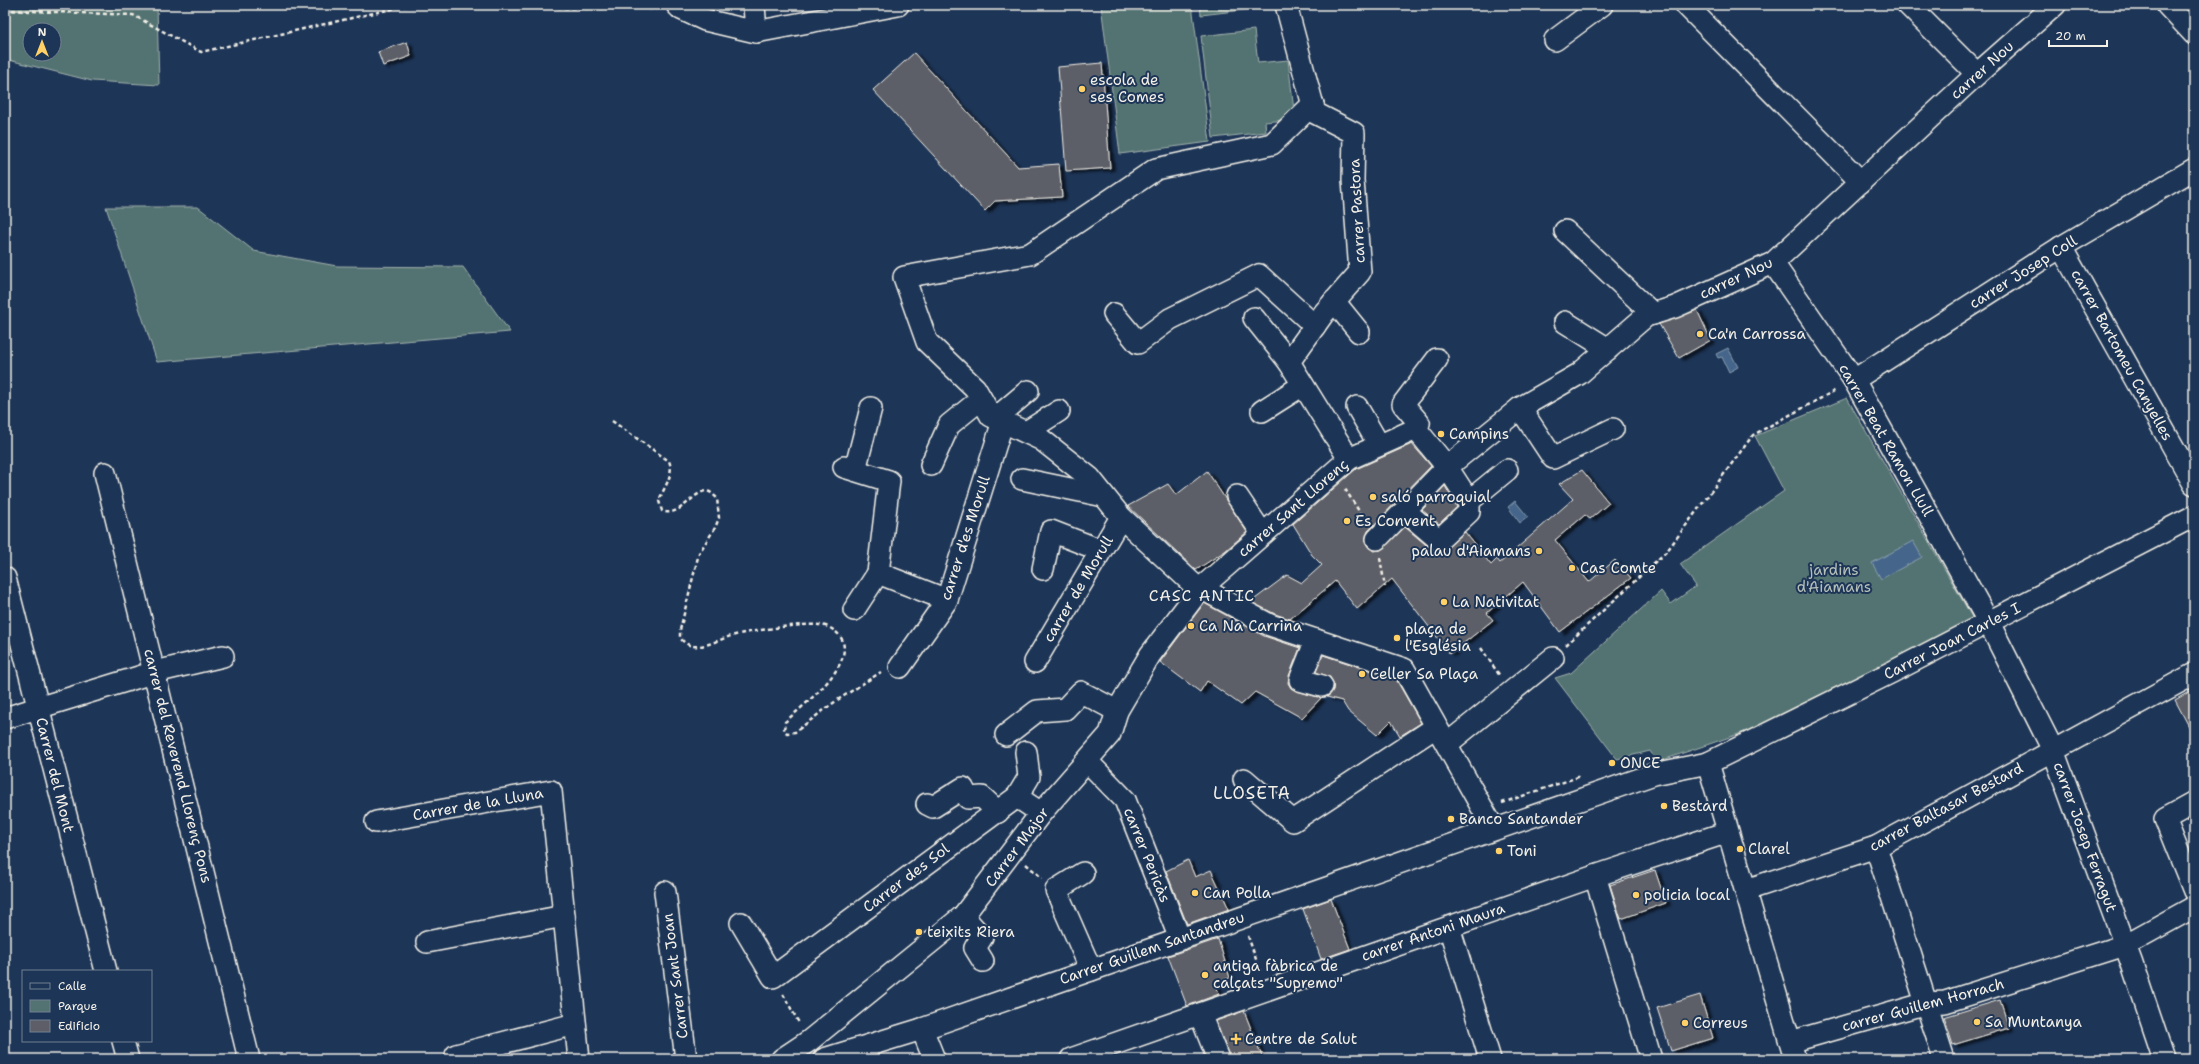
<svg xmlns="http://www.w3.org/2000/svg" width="2199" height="1064" font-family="'Shantell Sans',sans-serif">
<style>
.green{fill:#537372;stroke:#a4b2ad;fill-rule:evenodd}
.water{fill:#44668a;stroke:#8a9eb0}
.building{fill:#5d5e67;stroke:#f4f1e8;filter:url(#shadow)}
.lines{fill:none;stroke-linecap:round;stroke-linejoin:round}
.minor-casing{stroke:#f4f1e8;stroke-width:24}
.path{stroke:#f4f1e8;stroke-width:2.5;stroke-dasharray:4 3;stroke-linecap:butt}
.minor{stroke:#1d3557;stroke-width:21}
.poi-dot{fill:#ffd166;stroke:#1d3557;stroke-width:1.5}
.labels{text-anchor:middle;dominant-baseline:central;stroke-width:4;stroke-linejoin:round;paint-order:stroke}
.street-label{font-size:15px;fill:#f4f1e8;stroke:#1d3557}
.poi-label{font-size:15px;fill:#f4f1e8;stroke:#1d3557;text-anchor:start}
.park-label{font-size:15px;fill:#b4bfb9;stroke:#1d3557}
.neighbourhood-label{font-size:16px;letter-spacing:1px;fill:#f4f1e8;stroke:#1d3557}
.quarter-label{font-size:17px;letter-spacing:1px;fill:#f4f1e8;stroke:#1d3557}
</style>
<defs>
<filter id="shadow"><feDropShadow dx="4.5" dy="2.5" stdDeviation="1" flood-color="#0009"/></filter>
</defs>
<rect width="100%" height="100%" fill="#1d3557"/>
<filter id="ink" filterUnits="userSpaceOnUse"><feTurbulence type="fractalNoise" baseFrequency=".025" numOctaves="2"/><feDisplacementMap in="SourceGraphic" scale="8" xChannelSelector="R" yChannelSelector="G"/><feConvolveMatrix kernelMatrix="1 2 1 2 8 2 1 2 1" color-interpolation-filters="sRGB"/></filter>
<g filter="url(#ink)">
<g class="green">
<path d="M 5,5 L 157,5 L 159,85 L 92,81 L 5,59 ZM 30,30 L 54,30 L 54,54 L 30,54 Z"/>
<path d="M 1101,5 L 1192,5 L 1210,142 L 1120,154 Z"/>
<path d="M 1200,5 L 1261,5 L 1261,8 L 1201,15 Z"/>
<path d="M 1254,30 L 1258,63 L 1288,60 L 1295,119 L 1265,122 L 1266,132 L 1213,138 L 1201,36 Z"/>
<path d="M 106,207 L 198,207 L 254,251 L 337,266 L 463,267 L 510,332 L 157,362 Z"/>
<path d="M 1847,398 L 1973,619 L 1791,716 L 1657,762 L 1650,751 L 1617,759 L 1555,678 L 1571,673 L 1661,591 L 1671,604 L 1696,586 L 1680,564 L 1784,491 L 1755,436 Z"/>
</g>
<g class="water">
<path d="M 1728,348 L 1738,367 L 1729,372 L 1722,357 L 1718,358 L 1716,354 Z"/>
<path d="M 1515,501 L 1528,517 L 1520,523 L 1508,507 Z"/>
<path d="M 1913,541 L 1922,557 L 1881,579 L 1872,563 Z"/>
</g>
<g class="building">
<path d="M 407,42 L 411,56 L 383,66 L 378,52 Z"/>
<path d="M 914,53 L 1018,167 L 1059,164 L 1062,197 L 995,201 L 985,211 L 873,90 Z"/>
<path d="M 1102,63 L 1110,168 L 1066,171 L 1058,67 Z"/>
<path d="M 1697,310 L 1711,340 L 1679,358 L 1659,324 Z"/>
<path d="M 1412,444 L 1431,466 L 1368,531 L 1365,542 L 1369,548 L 1374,551 L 1381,550 L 1405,527 L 1431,549 L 1442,552 L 1465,532 L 1491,565 L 1497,559 L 1500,563 L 1573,499 L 1559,484 L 1582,470 L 1609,503 L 1590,519 L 1585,515 L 1555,540 L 1589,582 L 1615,560 L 1631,578 L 1560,632 L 1523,582 L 1487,613 L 1493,620 L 1450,654 L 1392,579 L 1357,609 L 1335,581 L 1290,619 L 1275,614 L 1251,602 L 1287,575 L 1302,583 L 1322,565 L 1312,555 L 1293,524 L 1356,469 Z"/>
<path d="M 1207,471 L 1247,532 L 1225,551 L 1196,570 L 1128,506 L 1168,484 L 1176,495 Z"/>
<path d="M 1445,486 L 1457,507 L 1439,524 L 1422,510 Z"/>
<path d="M 1204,603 L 1264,636 L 1300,648 L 1289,676 L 1288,683 L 1291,688 L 1296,691 L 1321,698 L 1302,718 L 1255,692 L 1241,705 L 1207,681 L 1200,692 L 1160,662 Z"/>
<path d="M 1323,655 L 1396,679 L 1421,723 L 1400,736 L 1391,721 L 1377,735 L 1348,711 L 1342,701 L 1327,697 L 1333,690 L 1333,683 L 1330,677 L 1316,672 Z"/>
<path d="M 2194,689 L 2194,736 L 2175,700 Z"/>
<path d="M 1188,860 L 1195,877 L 1211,870 L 1229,909 L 1187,924 L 1166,871 Z"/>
<path d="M 1655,870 L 1666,903 L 1621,919 L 1610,885 Z"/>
<path d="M 1331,899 L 1350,949 L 1321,959 L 1303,909 Z"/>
<path d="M 1218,939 L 1230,978 L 1215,982 L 1219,994 L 1187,1006 L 1168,956 Z"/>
<path d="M 1700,995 L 1713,1038 L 1671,1051 L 1657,1008 Z"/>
<path d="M 2000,1000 L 2009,1028 L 1953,1045 L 1944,1017 Z"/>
<path d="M 1244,1011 L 1263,1059 L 1230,1059 L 1216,1021 Z"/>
</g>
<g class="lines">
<defs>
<g id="minor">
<path d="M 677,5 L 681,9 L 705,20 L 756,32 L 898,5"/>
<path d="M 754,5 L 756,32"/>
<path d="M 1286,5 L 1315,113 L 1354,133 L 1353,180 L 1360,272 L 1324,313 L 1289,362 L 1349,459"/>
<path d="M 1686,5 L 1861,182"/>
<path d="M 1908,5 L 1977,74"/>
<path d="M 2167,5 L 2194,34"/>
<path d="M 1555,40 L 1602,5"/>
<path d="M 1313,104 L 1272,144 L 1156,169 L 1030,254 L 904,277 L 927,342 L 975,388 L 991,416 L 1042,440 L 1090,478 L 1121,517 L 1193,584 L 1270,625 L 1404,669 L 1494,829"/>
<path d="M 1565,231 L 1653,314"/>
<path d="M 2061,247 L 2194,484"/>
<path d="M 1773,263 L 1854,380 L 1989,623 L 2053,750 L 2132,964 L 2164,1059"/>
<path d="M 1334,301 L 1359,332"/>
<path d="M 1114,314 L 1138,343 L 1170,319 L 1259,275 L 1315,326"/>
<path d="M 1254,318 L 1289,362"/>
<path d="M 1565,322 L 1608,349"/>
<path d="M 1854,380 L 2061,247 L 2194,169"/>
<path d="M 1357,407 L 1379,445"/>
<path d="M 1520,408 L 1553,458 L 1613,429"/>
<path d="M 1262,411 L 1303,385"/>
<path d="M 996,418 L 1028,391"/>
<path d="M 1416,429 L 1447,467 L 1520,408 L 1579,374 L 1646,316 L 1675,307 L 1773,263 L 1977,74 L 2055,5"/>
<path d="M 1416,429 L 1419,423 L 1403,404 L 1437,359"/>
<path d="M 1026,432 L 1059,411"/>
<path d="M 931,465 L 949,425 L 981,399"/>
<path d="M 844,467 L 889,481 L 878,573 L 947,600"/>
<path d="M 855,470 L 871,408"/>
<path d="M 105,473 L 249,1059"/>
<path d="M 1022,479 L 1104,496"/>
<path d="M 1237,496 L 1262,533"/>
<path d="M 1469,501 L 1507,470"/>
<path d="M 1377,539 L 1447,467 L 1469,501 L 1469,512 L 1439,540 L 1405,511"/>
<path d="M 1043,569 L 1051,531 L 1100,550"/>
<path d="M 5,578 L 106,971"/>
<path d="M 854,610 L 878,573"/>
<path d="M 1316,640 L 1300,680 L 1322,686"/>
<path d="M 1035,662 L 1121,517"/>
<path d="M 900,667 L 947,600 L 1003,421"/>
<path d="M 5,718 L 155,672 L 223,656"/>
<path d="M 1006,735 L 1037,711 L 1065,709 L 1081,692 L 1117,711"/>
<path d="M 1447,744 L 1553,658"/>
<path d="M 1087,761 L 1125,800 L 1180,939"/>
<path d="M 1708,763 L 1795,1059"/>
<path d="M 1244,779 L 1293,821 L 1436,727"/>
<path d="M 1017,797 L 1029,777 L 1026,752"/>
<path d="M 2194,803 L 2165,819 L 2194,891"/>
<path d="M 927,804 L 933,807 L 963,788 L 968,798 L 982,797 L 998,812"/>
<path d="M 376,822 L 551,791 L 579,1059"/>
<path d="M 1876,847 L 1944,1059"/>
<path d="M 1083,873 L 1056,890 L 1091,970"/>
<path d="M 1595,876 L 1651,1059"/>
<path d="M 1746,890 L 1876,847 L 2194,674"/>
<path d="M 665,892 L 686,1059"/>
<path d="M 963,916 L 982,937 L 975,948 L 983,961"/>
<path d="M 741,923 L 773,977 L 1017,797 L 1041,813"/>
<path d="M 1449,927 L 1490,1059"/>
<path d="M 427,942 L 564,916"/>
<path d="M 1200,1014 L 1218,1059"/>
<path d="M 922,1029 L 934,1059"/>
<path d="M 123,1041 L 128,1059"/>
<path d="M 1790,1042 L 1927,1003 L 1945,1002 L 2125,945 L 2194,907"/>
<path d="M 456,1055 L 575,1024"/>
<path d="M 782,1059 L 809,1041 L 963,916 L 1041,813 L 1110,734 L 1117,711 L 1150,655 L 1200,589 L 1349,459 L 1416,429"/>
<path d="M 824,1059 L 922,1029 L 1654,774 L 1708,763 L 1892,672 L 2194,516"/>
<path d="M 1071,1059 L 1595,876 L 1728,832"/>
</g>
</defs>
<use href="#minor" class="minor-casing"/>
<g class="path">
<path d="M 5,10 L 133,15 L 201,52 L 405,6 L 658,9"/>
<path d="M 612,421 L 669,461 C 675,475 663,488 659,501 L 662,511 C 679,518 690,495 705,491 L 710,492 L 717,498 L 719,518 L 715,528 L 699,553 L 680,630 L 680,638 C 685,644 691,647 699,646 C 710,645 721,639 731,636 C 750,631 801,623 819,625 C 827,625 835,630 840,636 C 859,664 803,705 785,722 L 784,730 L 787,733 L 795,732 L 836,701 L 881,672"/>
<path d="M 1345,489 L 1366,522"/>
<path d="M 1380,558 L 1385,587"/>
<path d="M 1566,645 L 1667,551 L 1753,435 L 1836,390"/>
<path d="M 1481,648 L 1500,676"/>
<path d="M 1502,803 L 1581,776"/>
<path d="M 1026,864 L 1042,878"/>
<path d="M 1248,936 L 1260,971"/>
<path d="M 783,994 L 799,1023"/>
</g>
<use href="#minor" class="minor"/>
</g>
</g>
<g class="poi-dot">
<circle cx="1082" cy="89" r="4"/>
<circle cx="1700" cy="334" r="4"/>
<circle cx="1441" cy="434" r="4"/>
<circle cx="1373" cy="497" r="4"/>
<circle cx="1347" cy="521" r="4"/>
<circle cx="1539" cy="551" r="4"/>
<circle cx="1572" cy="568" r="4"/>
<circle cx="1444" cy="602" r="4"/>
<circle cx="1191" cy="626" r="4"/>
<circle cx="1397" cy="638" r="4"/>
<circle cx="1362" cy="674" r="4"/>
<circle cx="1612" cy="763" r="4"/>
<circle cx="1664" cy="806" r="4"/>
<circle cx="1451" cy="819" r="4"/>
<circle cx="1740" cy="849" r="4"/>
<circle cx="1499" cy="851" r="4"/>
<circle cx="1195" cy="893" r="4"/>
<circle cx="1636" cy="895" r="4"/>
<circle cx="919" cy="932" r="4"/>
<circle cx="1205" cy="975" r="4"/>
<circle cx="1977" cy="1022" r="4"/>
<circle cx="1685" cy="1023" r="4"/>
<path d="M1234 1033h4v4h4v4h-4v4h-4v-4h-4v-4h4z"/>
</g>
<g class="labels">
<g class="street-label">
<text transform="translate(1982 70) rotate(-42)">carrer Nou</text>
<text transform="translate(1357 211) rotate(-93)">carrer Pastora</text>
<text transform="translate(2023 272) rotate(-32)">carrer Josep Coll</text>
<text transform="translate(1736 278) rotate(-25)">carrer Nou</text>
<text transform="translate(2122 355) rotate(61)">carrer Bartomeu Canyelles</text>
<text transform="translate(1886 440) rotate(60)">carrer Beat Ramon Llull</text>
<text transform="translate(1293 508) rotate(-41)">carrer Sant Llorenç</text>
<text transform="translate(965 538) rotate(-72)">carrer d'es Morull</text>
<text transform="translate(1078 589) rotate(-59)">carrer de Morull</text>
<text transform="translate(1952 641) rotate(-27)">Carrer Joan Carles I</text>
<text transform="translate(178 766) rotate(76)">carrer del Reverend Llorenç Pons</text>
<text transform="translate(55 775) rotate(76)">Carrer del Mont</text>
<text transform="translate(478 804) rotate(-10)">Carrer de la Lluna</text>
<text transform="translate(1946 807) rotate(-28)">carrer Baltasar Bestard</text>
<text transform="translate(2085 837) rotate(70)">carrer Josep Ferragut</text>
<text transform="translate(1017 847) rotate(-53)">Carrer Major</text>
<text transform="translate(1147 855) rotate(68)">carrer Pericàs</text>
<text transform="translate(906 878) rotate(-37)">Carrer des Sol</text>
<text transform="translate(1433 932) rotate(-19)">carrer Antoni Maura</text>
<text transform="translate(1152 948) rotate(-19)">Carrer Guillem Santandreu</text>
<text transform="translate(675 976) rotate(-97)">Carrer Sant Joan</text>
<text transform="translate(1923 1005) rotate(-15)">carrer Guillem Horrach</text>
</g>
<g class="poi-label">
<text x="1090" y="80">escola de<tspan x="1090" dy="17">ses Comes</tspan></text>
<text x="1708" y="334">Ca'n Carrossa</text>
<text x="1449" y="434">Campins</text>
<text x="1381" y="497">saló parroquial</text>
<text x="1355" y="521">Es Convent</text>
<text x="1531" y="551" text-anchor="end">palau d'Aiamans</text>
<text x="1580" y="568">Cas Comte</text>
<text x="1452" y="602">La Nativitat</text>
<text x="1199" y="626">Ca Na Carrina</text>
<text x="1405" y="629">plaça de<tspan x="1405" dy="17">l'Església</tspan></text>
<text x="1370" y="674">Celler Sa Plaça</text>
<text x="1620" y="763">ONCE</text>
<text x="1672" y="806">Bestard</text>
<text x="1459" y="819">Banco Santander</text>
<text x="1748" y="849">Clarel</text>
<text x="1507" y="851">Toni</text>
<text x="1203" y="893">Can Polla</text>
<text x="1644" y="895">policia local</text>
<text x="927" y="932">teixits Riera</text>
<text x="1213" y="966">antiga fàbrica de<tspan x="1213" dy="17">calçats "Supremo"</tspan></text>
<text x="1985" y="1022">Sa Muntanya</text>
<text x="1693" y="1023">Correus</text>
<text x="1245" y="1039">Centre de Salut</text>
</g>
<g class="park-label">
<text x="1834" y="570">jardins<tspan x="1834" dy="17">d'Aiamans</tspan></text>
</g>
<g class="neighbourhood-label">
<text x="1202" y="595">CASC ANTIC</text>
</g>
<g class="quarter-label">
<text x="1252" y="793">LLOSETA</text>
</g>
</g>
<rect width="2199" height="1064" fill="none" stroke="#1d3557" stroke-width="20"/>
<rect x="10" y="10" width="2179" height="1044" fill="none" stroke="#f4f1e8" stroke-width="1.5" filter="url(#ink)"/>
<rect x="22" y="970" width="130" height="72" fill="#1d3557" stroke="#738091"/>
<rect x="30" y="983" width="20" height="6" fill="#1d3557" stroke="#738091"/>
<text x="58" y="990" font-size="12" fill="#f4f1e8">Calle</text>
<rect x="30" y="1000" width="20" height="12" fill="#537372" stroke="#738091"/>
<text x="58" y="1010" font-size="12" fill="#f4f1e8">Parque</text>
<rect x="30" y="1020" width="20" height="12" fill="#5d5e67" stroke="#738091"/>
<text x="58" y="1030" font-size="12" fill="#f4f1e8">Edificio</text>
<g transform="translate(42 42)"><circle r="19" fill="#1d3557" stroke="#738091"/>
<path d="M0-3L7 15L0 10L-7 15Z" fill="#ffd166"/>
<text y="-6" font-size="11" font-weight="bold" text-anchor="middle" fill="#f4f1e8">N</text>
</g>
<path d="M2049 40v6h58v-6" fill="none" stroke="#f4f1e8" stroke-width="2"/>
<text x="2055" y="40" font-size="12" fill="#f4f1e8" stroke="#1d3557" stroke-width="3" paint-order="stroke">20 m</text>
</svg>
